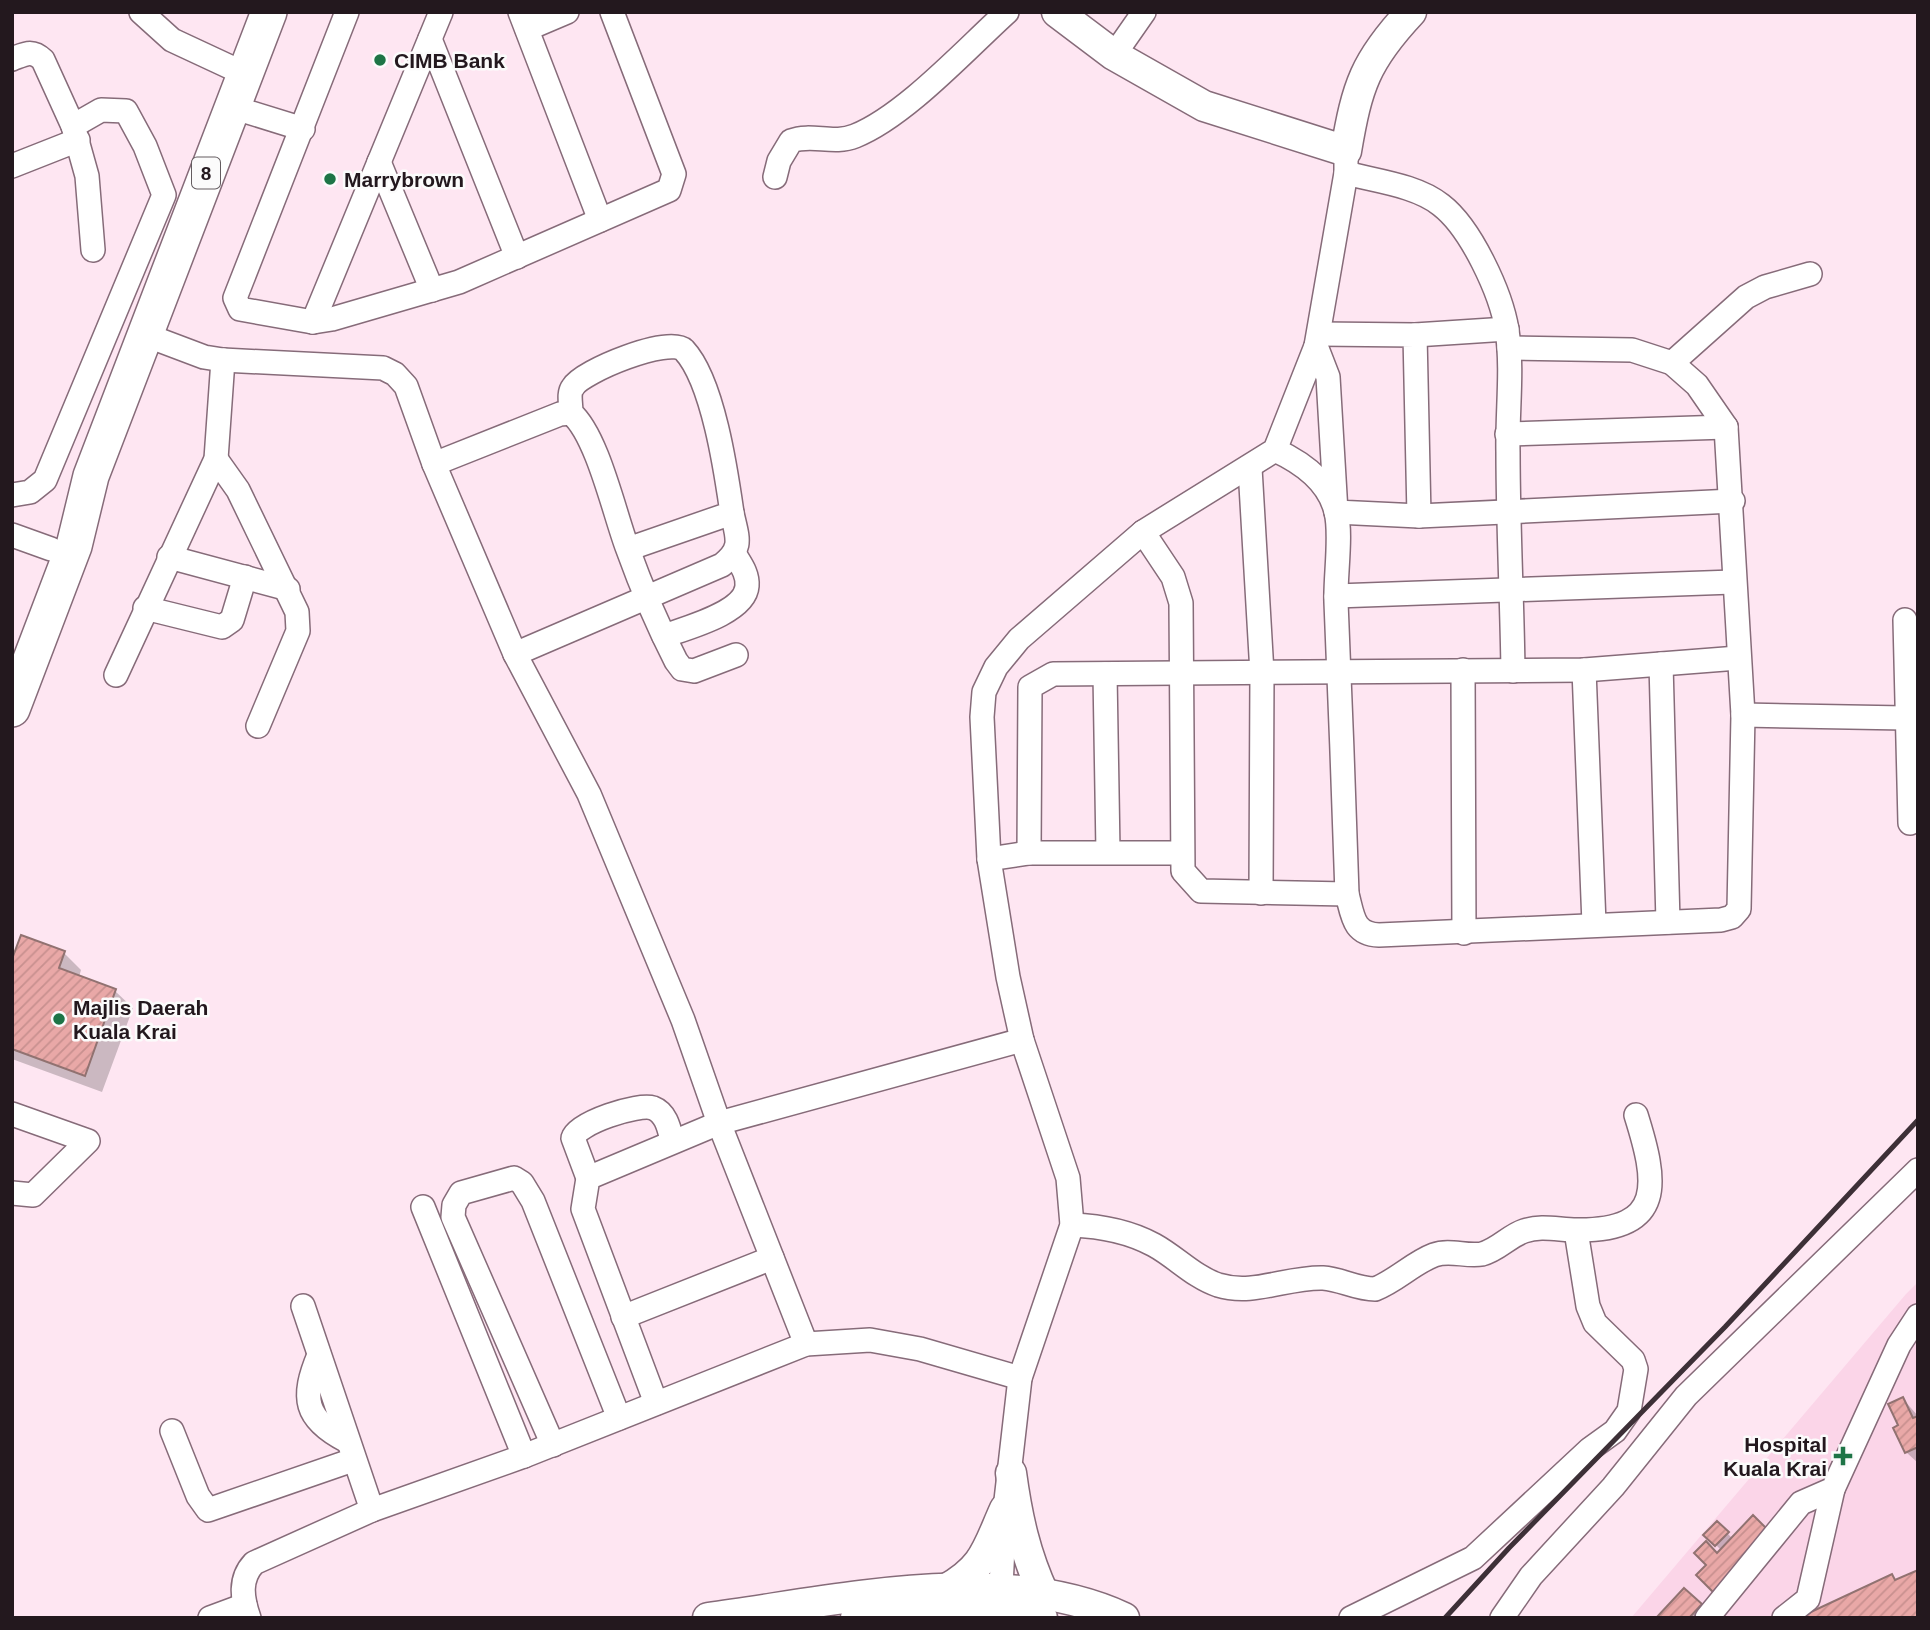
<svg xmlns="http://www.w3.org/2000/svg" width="1930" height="1630" font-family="Arial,sans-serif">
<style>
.built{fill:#fbd5e8}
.shadow{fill:#0003}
.building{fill:url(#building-hatch);stroke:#917271;stroke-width:2}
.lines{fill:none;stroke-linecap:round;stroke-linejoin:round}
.minor-casing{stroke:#866b79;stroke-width:26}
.major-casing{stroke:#866b79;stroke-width:33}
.highway-casing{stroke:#866b79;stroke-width:38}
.minor{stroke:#fff;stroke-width:23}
.major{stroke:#fff;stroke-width:30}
.highway{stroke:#fff;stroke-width:35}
.rail{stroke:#3d3037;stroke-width:5}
.poi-dot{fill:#1e7446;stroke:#fbfbfb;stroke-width:2.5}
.labels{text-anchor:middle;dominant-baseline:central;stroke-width:5;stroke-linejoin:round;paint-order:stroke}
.shield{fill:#fbfbfb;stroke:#645c60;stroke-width:2}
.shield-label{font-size:19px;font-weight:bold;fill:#23181e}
.poi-label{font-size:21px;font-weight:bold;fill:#23181e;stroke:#fbfbfb;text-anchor:start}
</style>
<defs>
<pattern id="building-hatch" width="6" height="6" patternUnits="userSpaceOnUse" patternTransform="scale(1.75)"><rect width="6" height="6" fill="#e9a8a7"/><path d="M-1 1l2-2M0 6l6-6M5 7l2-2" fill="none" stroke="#c8908f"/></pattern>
</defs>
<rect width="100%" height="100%" fill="#fee6f2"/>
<path class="built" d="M 1918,1282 L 1918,1618 L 1631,1618 L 1906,1294 Z"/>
<g class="shadow">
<path d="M 64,953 L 81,970 L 79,977 L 115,991 L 133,1008 L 102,1092 L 12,1059 L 12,964 Z"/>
<path d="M 1903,1399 L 1918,1416 L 1918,1463 L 1906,1452 L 1900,1426 Z"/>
<path d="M 1753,1518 L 1781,1546 L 1726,1603 L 1698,1575 L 1722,1551 L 1706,1535 L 1717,1523 L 1733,1539 Z"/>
<path d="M 1700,1606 L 1712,1618 L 1659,1618 Z"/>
</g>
<g class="building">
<path d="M 21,935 L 65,951 L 59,968 L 116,989 L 85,1076 L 12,1049 L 12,959 Z"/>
<path d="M 1903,1397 L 1913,1418 L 1918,1416 L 1918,1447 L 1905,1453 L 1893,1428 L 1898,1425 L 1888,1404 Z"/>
<path d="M 1753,1515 L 1770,1532 L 1713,1592 L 1696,1575 L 1706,1565 L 1694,1553 L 1706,1541 L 1717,1553 Z"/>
<path d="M 1717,1521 L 1729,1532 L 1715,1546 L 1703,1535 Z"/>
<path d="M 1918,1570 L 1918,1618 L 1798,1618 L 1892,1574 L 1895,1580 Z"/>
<path d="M 1684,1588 L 1702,1604 L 1689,1618 L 1656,1618 Z"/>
</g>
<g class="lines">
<defs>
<g id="minor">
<path d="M 141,12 L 172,40 L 245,74"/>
<path d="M 347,12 L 235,298 L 240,309 L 313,322 L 332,319 L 459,282 L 669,190 L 674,174 L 612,12"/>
<path d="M 520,12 L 600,220"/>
<path d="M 527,29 L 567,12"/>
<path d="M 430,39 L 517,257"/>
<path d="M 1114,55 L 1144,12"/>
<path d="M 12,59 C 25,54 32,49 43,60 L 73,126 L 101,110 L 126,111 L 145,146 L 164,195 L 45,480 L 30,492 L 12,495"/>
<path d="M 232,107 L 303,129"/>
<path d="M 73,126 L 87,176 L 93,250"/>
<path d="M 379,162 L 432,290"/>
<path d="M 12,166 L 78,140"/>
<path d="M 1346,173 C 1375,181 1416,185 1441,205 C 1471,228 1501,293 1507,330 C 1513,370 1507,412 1508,452 C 1508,525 1512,598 1513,671"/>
<path d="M 775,177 L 779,161 L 791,141 C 812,133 833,145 855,136 C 905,116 966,49 1007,12"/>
<path d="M 313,322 L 441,12"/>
<path d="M 143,334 L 204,357 L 223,360 L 383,368 L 395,374 L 406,386 L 434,464 L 515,654 L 589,794 L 683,1020 L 719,1123 L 806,1344"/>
<path d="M 1319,334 L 1415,335 L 1419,516"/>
<path d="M 1415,335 L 1507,329"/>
<path d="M 1316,346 L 1328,377 L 1336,512 L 1419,516 L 1733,501"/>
<path d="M 1672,363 L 1746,297 L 1765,287 L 1810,274"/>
<path d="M 1507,434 L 1726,427"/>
<path d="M 216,459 L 238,490 L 297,612 L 298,631 L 258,726"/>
<path d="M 434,464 L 560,414 L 571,413"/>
<path d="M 1250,468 L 1262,673 L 1261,893"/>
<path d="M 1143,532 L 1173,577 L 1181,603 L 1183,871 L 1201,891 L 1347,894 C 1344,797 1340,699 1336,602 C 1335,577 1342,534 1336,512 C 1329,481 1301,462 1275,450"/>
<path d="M 12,535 L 51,549"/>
<path d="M 628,549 L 732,513 C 726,471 713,381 684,350 C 669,336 582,371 573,387 C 568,393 571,404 571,413 C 597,435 614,512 627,547 C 641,586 657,624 676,661 L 682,669 L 694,671 L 736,655"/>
<path d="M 169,557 L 288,589"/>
<path d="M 1336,596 L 1733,582"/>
<path d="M 145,608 L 222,627 L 232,620 L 245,577"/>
<path d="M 1905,620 L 1910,823"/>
<path d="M 664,636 C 686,628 745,613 747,586 C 748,574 741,565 735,555"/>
<path d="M 515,654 L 722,565 C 744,548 737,537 732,513"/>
<path d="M 1661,664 L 1668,922"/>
<path d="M 1463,670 L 1464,933"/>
<path d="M 1584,670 L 1594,924"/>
<path d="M 1105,674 L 1108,851"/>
<path d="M 116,675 L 216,459 L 223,360"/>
<path d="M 1743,715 L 1905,718"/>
<path d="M 1029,853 L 1030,687 L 1053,674 L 1584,670 L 1738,658"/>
<path d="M 989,859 L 1029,853 L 1181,853"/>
<path d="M 1347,894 C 1353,916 1353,934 1379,935 L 1721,920 L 1732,917 L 1739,909 L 1743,715 L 1726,427 L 1697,385 L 1672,363 L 1632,350 L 1509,348"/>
<path d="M 12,1114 L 88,1141 L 33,1195 L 12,1193"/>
<path d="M 588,1178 L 573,1138 C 577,1123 638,1103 653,1108 C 666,1113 669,1128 672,1140"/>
<path d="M 423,1207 L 524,1456"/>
<path d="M 1072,1225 C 1099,1226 1130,1232 1154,1245 C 1176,1257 1194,1277 1218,1285 C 1254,1296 1286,1277 1323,1278 C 1341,1279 1356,1289 1375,1289 C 1396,1281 1413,1263 1434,1255 C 1450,1249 1466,1257 1482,1254 C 1498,1250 1509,1236 1524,1231 C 1541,1225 1559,1230 1577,1230 C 1666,1231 1657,1182 1636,1115"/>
<path d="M 303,1306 L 372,1510"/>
<path d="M 623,1317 L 772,1258"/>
<path d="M 319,1355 C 301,1398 304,1419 347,1441"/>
<path d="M 656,1403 L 583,1209 L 588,1178 L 719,1123 L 1022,1040"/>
<path d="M 172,1431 L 198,1496 L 208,1510 L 353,1460"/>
<path d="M 553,1445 L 453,1217 L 454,1205 L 461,1193 L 514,1178 L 522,1183 L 533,1201 L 619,1418"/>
<path d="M 1000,1605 L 1005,1509 L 1020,1378 L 1072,1225 L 1068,1178 L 1022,1040 L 1008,977 L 989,859 L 982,717 L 984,692 L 996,667 L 1019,639 L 1143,532 L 1275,450 L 1316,346 L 1346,173 L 1346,151"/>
<path d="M 210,1618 L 245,1605"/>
<path d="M 249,1618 C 242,1598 239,1579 254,1563 L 372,1510 L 524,1456 L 806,1344 L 870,1340 L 920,1349 L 1020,1378"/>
<path d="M 1351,1618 L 1473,1558 L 1590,1449 L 1615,1431 L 1629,1411 L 1636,1369 L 1633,1360 L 1595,1323 L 1588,1306 L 1576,1231"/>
<path d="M 1502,1618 L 1531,1576 L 1613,1487 L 1686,1396 L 1918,1170"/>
<path d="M 1707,1618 L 1801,1503 L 1833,1489 L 1899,1345 L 1918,1316"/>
<path d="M 1784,1618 L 1808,1599 L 1833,1489"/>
</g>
<g id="major">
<path d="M 1057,12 L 1114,55 L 1204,106 L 1346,151 C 1357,86 1365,61 1411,12"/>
<path d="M 1011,1473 C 1017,1517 1025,1554 1044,1595"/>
<path d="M 945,1590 C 985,1568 987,1549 1005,1509"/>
<path d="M 708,1618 C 837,1601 1002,1561 1124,1618"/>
<path d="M 856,1618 L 999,1612 L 1042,1618"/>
</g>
<path id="highway" d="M 12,709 L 74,546 L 91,476 L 269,12"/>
</defs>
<use href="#minor" class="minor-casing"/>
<use href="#major" class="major-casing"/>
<use href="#highway" class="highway-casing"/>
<use href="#minor" class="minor"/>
<use href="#major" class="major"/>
<use href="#highway" class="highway"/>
<path class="rail" d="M 1445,1618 L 1509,1548 L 1725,1327 L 1918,1120"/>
</g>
<g class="poi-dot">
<circle cx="380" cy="60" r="7"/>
<circle cx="330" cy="179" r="7"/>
<circle cx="59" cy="1019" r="7"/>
<path d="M1839.5 1445.5h7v7h7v7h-7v7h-7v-7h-7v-7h7z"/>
</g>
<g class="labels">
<rect class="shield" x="192" y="157.5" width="28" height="31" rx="5"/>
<g class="shield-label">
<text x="206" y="173">8</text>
</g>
<g class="poi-label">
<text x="394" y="60">CIMB Bank</text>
<text x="344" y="179">Marrybrown</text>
<text x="73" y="1007">Majlis Daerah<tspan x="73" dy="24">Kuala Krai</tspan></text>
<text x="1827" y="1444" text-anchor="end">Hospital<tspan x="1827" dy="24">Kuala Krai</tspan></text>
</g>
</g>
<rect width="1930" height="1630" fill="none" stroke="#23181e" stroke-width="28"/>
</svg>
